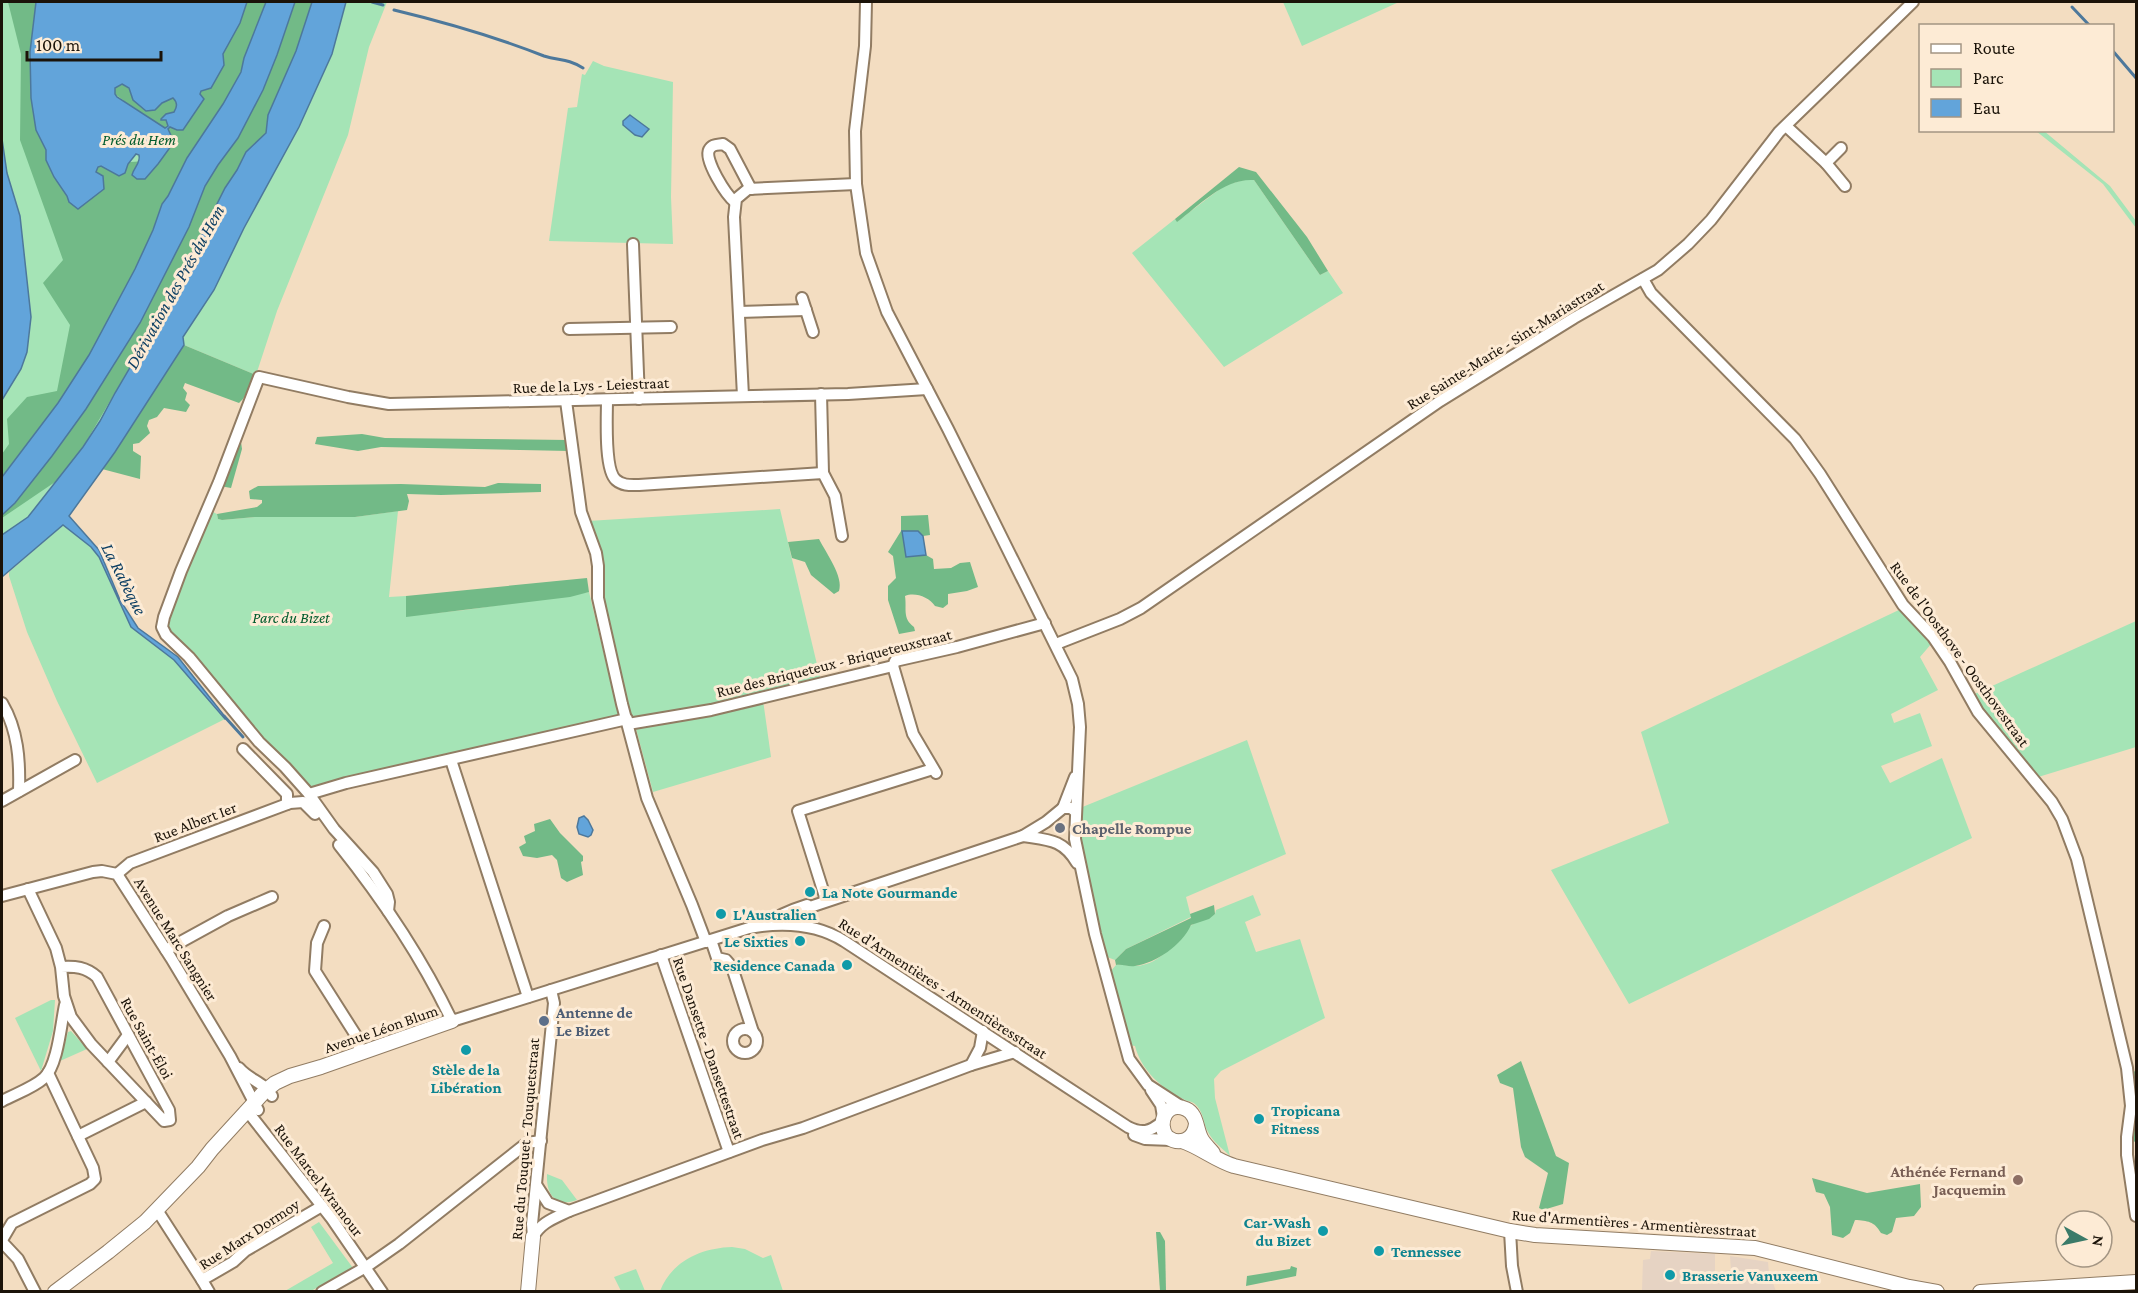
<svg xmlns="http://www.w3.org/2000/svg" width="2138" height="1293" font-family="'Crimson Pro',serif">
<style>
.industrial{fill:#e6d3c3}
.green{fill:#a5e4b6}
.forest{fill:#72ba87}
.water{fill:#62a4da;stroke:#4d789b;stroke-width:1.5;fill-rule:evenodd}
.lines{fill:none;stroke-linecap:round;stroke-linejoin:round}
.stream{stroke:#4d789b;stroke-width:3}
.minor-casing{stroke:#917c63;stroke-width:14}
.major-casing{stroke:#917c63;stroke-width:16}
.minor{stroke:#fff;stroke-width:10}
.major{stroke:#fff;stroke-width:14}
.worship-dot{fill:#6b7280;stroke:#fdebd5;stroke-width:2}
.culture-dot{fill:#0f9aa8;stroke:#fdebd5;stroke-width:2}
.service-dot{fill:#5c6f8a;stroke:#fdebd5;stroke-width:2}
.education-dot{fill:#8d6e63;stroke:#fdebd5;stroke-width:2}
.labels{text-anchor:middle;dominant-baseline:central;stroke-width:6;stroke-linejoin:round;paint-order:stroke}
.park-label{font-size:16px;font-style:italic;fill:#025c2d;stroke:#fdebd5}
.street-label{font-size:16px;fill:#1b1309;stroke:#fdebd5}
.worship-label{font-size:16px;font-weight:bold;fill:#5b616d;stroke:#fdebd5;text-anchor:start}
.culture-label{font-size:16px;font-weight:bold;fill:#0d838f;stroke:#fdebd5;text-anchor:start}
.service-label{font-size:16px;font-weight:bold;fill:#4e5e75;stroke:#fdebd5;text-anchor:start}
.education-label{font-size:16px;font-weight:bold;fill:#785e54;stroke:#fdebd5;text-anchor:end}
.water-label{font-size:18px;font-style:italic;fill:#0d3f63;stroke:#fdebd5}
</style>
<rect width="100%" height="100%" fill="#f3ddc1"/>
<path class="industrial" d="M 1651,1251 L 1715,1254 L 1715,1272 L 1731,1270 L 1730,1256 L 1768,1262 L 1769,1273 L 1776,1291 L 1642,1291 L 1643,1260 L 1650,1259 Z"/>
<g class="green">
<path d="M 2,2 L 387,2 L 369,47 L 348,135 L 277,311 L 256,375 L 184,345 L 183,337 L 214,290 L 2,570 Z"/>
<path d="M 1283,2 L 1399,2 L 1302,46 Z"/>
<path d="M 593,61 L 604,66 L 673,82 L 671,197 L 673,244 L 549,241 L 568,108 L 577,107 L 582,74 L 585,75 Z"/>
<path d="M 2036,131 L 2044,131 L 2110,186 L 2136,221 L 2136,228 L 2103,184 Z"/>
<path d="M 1244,180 L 1254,180 L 1320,275 L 1328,271 L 1343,293 L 1224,367 L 1132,253 L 1175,219 L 1178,221 L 1225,185 Z"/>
<path d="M 780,509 L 820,677 L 762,693 L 771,757 L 653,792 L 632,714 L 628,713 L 601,598 L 601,553 L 596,534 L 588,521 Z"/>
<path d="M 211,511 L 217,514 L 218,519 L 222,520 L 255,517 L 355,517 L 398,511 L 389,597 L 406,596 L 406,616 L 465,610 L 589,592 L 620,721 L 448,753 L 306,788 L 168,631 L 170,610 Z"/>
<path d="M 63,525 L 91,547 L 99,557 L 131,627 L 174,660 L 225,719 L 97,783 L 57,701 L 27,632 L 9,576 L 9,572 Z"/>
<path d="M 1901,609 L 1932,643 L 1920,657 L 1938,690 L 1891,714 L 1894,723 L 1920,713 L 1932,746 L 1881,766 L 1890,783 L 1942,758 L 1972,838 L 1629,1004 L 1551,870 L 1669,823 L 1641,732 Z"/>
<path d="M 2136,621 L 2136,747 L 2035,778 L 1970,696 Z"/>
<path d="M 1247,740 L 1286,854 L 1186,897 L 1191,917 L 1126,949 L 1115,960 L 1107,957 L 1081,843 L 1080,808 Z"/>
<path d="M 1253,895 L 1261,915 L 1245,922 L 1256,952 L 1300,939 L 1325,1018 L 1221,1071 L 1214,1079 L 1215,1098 L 1230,1156 C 1222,1148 1213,1142 1208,1132 C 1203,1123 1204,1114 1197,1106 C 1193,1101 1190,1102 1185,1100 C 1162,1089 1141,1070 1135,1046 L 1129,1045 L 1110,972 L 1116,965 C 1123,964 1129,966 1136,966 C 1163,964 1172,942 1189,927 C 1196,921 1207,920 1215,914 L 1216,910 Z"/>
<path d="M 51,1000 L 55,1000 L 53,1031 L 41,1071 L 15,1018 Z"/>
<path d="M 71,1031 L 87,1049 L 60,1061 L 68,1032 Z"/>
<path d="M 547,1174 L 562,1180 L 577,1200 C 555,1208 546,1194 547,1174 Z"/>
<path d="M 319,1222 L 353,1268 L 311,1291 L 285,1291 L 333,1263 L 311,1227 Z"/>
<path d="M 732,1247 L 745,1249 L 763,1258 L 771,1255 L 783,1291 L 660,1291 C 672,1261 701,1248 732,1247 Z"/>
<path d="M 636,1269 L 645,1291 L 621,1291 L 614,1277 Z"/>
</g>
<g class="forest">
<path d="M 8,2 L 36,2 L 30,52 L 31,98 L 116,163 L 146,161 L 123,100 L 115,94 L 115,88 L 122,84 L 131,90 L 215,2 L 266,2 L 244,58 L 241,72 L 223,104 L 187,158 L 168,196 L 162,204 L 153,230 L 135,269 L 90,355 L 58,403 L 2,477 L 2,454 L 9,444 L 7,419 L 27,397 L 57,391 L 70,325 L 43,283 L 63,260 L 20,140 L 21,54 Z"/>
<path d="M 295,2 L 312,2 L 296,51 L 268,115 L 266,133 L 246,152 L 237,170 L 225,188 L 162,313 L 83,447 L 58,480 L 2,518 L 2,515 L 15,503 L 52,456 L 86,409 L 140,323 L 189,227 L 205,186 L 218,165 L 238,138 L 263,90 L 277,55 Z"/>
<path d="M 1239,167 L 1256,172 L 1307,237 L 1328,271 L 1320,275 L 1254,180 C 1224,178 1200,205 1177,222 L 1175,219 Z"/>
<path d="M 184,345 L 256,375 L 243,399 L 239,403 L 185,383 L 183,388 L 187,393 L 185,400 L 190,405 L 186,412 L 164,408 L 157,417 L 149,420 L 147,426 L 150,433 L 139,443 L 133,444 L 133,451 L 141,456 L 140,479 L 102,469 L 115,452 Z"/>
<path d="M 362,434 L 385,438 L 568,440 L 569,451 L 381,447 L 358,451 L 315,444 L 317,437 Z"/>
<path d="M 237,440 L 241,442 L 242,449 L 231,488 L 220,486 Z"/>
<path d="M 498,483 L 541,484 L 541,492 L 441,495 L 407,494 L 409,501 L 407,510 L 355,517 L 255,517 L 222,520 L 218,519 L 217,514 L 257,507 L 262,503 L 262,500 L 250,499 L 249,491 L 258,486 L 401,484 L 485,487 Z"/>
<path d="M 928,515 L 930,535 L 923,536 L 918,531 L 906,557 L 926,555 L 933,559 L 934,569 L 951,568 L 960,563 L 970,562 L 978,587 L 967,591 L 948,594 L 948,604 L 943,608 L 935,606 C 929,597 915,592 905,596 C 907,609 902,618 914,627 L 915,631 L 899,634 L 888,600 L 888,586 L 896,578 L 893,556 L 888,552 L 901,531 L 901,516 Z"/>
<path d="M 819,539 C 826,553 844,577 839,591 L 834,594 L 811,575 L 805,562 L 792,558 L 788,542 Z"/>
<path d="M 587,578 L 589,592 L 570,597 L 406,617 L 406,596 Z"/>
<path d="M 550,819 L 560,833 L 583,856 L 583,861 L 581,862 L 583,875 L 567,882 L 561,878 L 557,860 L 552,855 L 537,858 L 523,856 L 519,847 L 526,843 L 524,836 L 535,831 L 534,824 Z"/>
<path d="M 1214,905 L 1215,914 L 1209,919 L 1191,925 C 1182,945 1156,963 1135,966 C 1128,967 1123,964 1116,965 L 1115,960 L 1126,949 L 1191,918 L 1190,914 Z"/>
<path d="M 1521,1061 L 1556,1156 L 1569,1163 L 1563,1204 L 1543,1210 L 1539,1208 L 1548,1173 L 1525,1157 L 1521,1147 L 1513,1088 L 1500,1083 L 1497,1075 Z"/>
<path d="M 2136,1071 L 2136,1142 L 2132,1141 L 2135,1105 L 2132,1072 Z"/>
<path d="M 1812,1178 L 1867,1193 L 1920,1184 L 1921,1207 L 1914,1216 L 1896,1218 L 1892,1232 L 1887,1235 L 1881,1233 C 1874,1221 1868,1221 1855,1220 L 1850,1233 L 1843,1238 L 1832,1235 L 1830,1207 L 1824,1194 L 1816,1192 Z"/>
<path d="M 1156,1232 L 1160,1232 L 1165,1241 L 1166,1291 L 1160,1291 Z"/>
<path d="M 1291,1266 L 1297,1268 L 1296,1276 L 1246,1286 L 1247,1276 L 1290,1269 Z"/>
</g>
<g class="water">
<path d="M 36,2 L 247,2 L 240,23 L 223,54 L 224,65 L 211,88 L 201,91 L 200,94 L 204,99 L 183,130 L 177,130 L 170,127 L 168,129 L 174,142 L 158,164 L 145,179 L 137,179 L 132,175 C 134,167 141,163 139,155 L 136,154 L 128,164 L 125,173 L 119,176 L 101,166 L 98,167 L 96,172 L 103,176 L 104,189 L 78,209 L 69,202 L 67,196 L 54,177 L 46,160 L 46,150 L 36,130 L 31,98 L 30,52 ZM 122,84 L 129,88 L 133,100 L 146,111 L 155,110 L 162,103 L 173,98 C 178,103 177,107 174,112 L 166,114 L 161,119 L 161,120 L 166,120 L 168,126 L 165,128 L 117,97 L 115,94 L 115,88 Z"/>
<path d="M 266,2 L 295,2 L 277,55 L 263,90 L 238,138 L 218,165 L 205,186 L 189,227 L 140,323 L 86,409 L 52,456 L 15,503 L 2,515 L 2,477 L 58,403 L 89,355 L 135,269 L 153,230 L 162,204 L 168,196 L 187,158 L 223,104 L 241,72 L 244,58 Z"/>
<path d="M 312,2 L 346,2 L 332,54 L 299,127 L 244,228 L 214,290 L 183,337 L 184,345 L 115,452 L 69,516 L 99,550 L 120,600 L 138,628 L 178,657 L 226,718 L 225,719 L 174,660 L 131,627 L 99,557 L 91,547 L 63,525 L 2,577 L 2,535 L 28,517 L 83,447 L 100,421 L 115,393 L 162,313 L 225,188 L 237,170 L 246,152 L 266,133 L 268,115 L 296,51 Z"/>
<path d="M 630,115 L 649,129 L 642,137 L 635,135 L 623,125 L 623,121 Z"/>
<path d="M 2,139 L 7,173 L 20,216 L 31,317 L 27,352 L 21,369 L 2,400 Z"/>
<path d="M 902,531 L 918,531 L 923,536 L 926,555 L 906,557 Z"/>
<path d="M 584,816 L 588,820 L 593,830 L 591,835 L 588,837 L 579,834 L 577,827 L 579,818 Z"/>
</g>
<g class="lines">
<g class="stream">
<path d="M 372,2 L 383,5"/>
<path d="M 2072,7 L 2090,26"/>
<path d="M 394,10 C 444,22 496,37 544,56 C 559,61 567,58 583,68"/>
<path d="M 2112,50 L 2136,78"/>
<path d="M 224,716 L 243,737"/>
</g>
<defs>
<g id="minor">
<path d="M 866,2 L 865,46 L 855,131 L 856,184 L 866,253 L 887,312 L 948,429 L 1072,679 L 1078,704 L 1080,727 L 1075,839 L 1095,934 L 1129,1059 L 1148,1085 L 1182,1107"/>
<path d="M 1786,126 L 1826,163 L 1841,148"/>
<path d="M 1826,163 L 1845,186"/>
<path d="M 735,202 C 726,195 704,160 709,150 C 712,144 717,145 723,144 L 730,149 L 751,189"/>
<path d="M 633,244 L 639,399"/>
<path d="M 1643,279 L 1651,293 L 1795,439 L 1820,474 L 1903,605 L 1933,637 L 1950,662 L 1978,712 L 2052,802 L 2062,819 L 2077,859 L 2127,1068 L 2131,1106 L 2127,1137 L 2127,1155 L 2136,1216"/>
<path d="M 802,298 L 813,332"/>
<path d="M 739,312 L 806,310"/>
<path d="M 569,329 L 671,327"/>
<path d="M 821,394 L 823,473"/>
<path d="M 743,396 L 734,217 L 736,199 L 748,189 L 856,184"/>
<path d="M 607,400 C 607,416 604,470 616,480 C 623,486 631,485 639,485 L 823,473 L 835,496 L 842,536"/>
<path d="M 566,401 L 581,512 L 596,553 L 598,566 L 598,598 L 622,704 L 647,798 L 692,905 L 706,942"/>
<path d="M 1056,644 L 1120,619 L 1141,608 L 1440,401 L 1574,318 L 1658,270 L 1688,244 L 1711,220 L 1779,132 L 1913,2"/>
<path d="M 893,666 L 913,734 L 936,773"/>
<path d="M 2,703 C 18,730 20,760 19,791"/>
<path d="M 628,724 L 711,710 L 893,666 L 895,661 L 957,647 L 1045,623"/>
<path d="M 243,749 L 287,794 L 287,804"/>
<path d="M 451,760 L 528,997"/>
<path d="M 309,794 L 346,783 L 627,719"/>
<path d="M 2,801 L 75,760"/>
<path d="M 1063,808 L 1075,777"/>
<path d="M 1023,836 C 1048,840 1063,839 1077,863"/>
<path d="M 339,845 C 383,900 422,958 452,1021 L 749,928 C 782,922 815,923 844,941 L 1128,1127 C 1142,1134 1150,1132 1162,1122"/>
<path d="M 117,874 L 130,863 L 290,803 L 303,802 L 315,814"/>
<path d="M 28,889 L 56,948 L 61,967 L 64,996 L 71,1017 L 91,1044 L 164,1121 L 170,1120 L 169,1110 L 97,977 C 86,967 75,966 61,967"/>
<path d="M 2,896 L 93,872 L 102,871 L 117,874 L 171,958 L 230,1056 L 258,1110"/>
<path d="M 826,900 L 798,811 L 933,769"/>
<path d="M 388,911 L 389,902 L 387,894 L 373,872 L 334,829 L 309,794 L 285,767 L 259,742 L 189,657 L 166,635 L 162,627 L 164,617 L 181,571 L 219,482 L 259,377 L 348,397 L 389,404 L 848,394 L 927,389"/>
<path d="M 765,925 C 778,915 791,910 807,905 L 810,907 L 1023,836 L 1046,822 L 1063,808 L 1071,808 L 1076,812"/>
<path d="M 324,926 L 317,943 L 315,971 L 355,1034 L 361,1053"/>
<path d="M 711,940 L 717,958 L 726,960 L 732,967 L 753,1032"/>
<path d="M 166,950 L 228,916 L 272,897"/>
<path d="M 661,955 L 729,1152"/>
<circle cx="745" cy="1041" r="12"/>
<path d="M 108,1062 L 128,1035"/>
<path d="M 971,1065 L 980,1048 L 983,1031"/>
<path d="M 239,1068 C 249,1080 264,1082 272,1096"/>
<path d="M 1151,1090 L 1161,1105 L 1163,1117"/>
<path d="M 2,1101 C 15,1094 33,1088 44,1078 C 58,1065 61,1023 65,1005"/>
<path d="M 248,1112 L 332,1219 L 382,1292"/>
<path d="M 1134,1135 L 1145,1139 L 1172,1140"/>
<path d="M 78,1136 L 146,1102"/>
<path d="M 537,1186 L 548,1203 L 569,1211"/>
<path d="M 157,1210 L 202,1280"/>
<path d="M 1510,1231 L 1512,1266 L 1517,1292"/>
<path d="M 533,1237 C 541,1222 555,1218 569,1211 L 762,1140 L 803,1128 L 971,1065 L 1015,1052"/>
<path d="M 533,1237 L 532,1224 L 554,1003 L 551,990"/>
<path d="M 2,1240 L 12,1223 L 90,1184 L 95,1179 L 93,1168 L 48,1073"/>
<path d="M 2,1242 L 18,1259 L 35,1292"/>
<path d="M 209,1292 L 202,1280 L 233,1262 L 245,1251 L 322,1206"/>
<path d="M 322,1292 L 366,1267 L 399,1244 L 527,1143 L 541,1141"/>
</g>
<g id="major">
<path d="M 1196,1124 C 1194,1140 1180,1146 1167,1137 C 1156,1123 1167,1100 1186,1109 C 1197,1114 1196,1128 1201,1138 C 1204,1144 1209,1148 1213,1153"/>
<path d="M 1182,1141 C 1200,1147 1215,1160 1234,1166 L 1510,1231 L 1535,1235 L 1755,1248 L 1909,1287 L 1937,1292"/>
<path d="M 55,1292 L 108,1252 L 145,1222 L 198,1167 L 212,1149 L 264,1092 L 275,1083 L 290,1076 L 321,1067 L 452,1021"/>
<path d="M 528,1292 L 533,1237"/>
<path d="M 1980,1292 L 2136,1282"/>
</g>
</defs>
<use href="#minor" class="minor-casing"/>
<use href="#major" class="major-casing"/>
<use href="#minor" class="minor"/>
<use href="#major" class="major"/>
</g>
<circle class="worship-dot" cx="1060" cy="828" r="6"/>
<g class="culture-dot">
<circle cx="810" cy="892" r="6"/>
<circle cx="721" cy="914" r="6"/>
<circle cx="800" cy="941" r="6"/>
<circle cx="847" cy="965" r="6"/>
<circle cx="466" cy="1050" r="6"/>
<circle cx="1259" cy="1119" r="6"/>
<circle cx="1323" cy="1231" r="6"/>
<circle cx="1379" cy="1251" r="6"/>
<circle cx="1670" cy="1275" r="6"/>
</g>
<circle class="service-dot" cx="544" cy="1021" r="6"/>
<circle class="education-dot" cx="2018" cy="1180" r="6"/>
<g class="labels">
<g class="park-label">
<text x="139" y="139">Prés du Hem</text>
<text x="291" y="617">Parc du Bizet</text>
</g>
<g class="street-label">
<text transform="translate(1505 345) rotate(-32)">Rue Sainte-Marie - Sint-Mariastraat</text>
<text transform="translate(591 385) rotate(-2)">Rue de la Lys - Leiestraat</text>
<text transform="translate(1960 654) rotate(54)">Rue de l'Oosthove - Oosthovestraat</text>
<text transform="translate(834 663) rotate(-14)">Rue des Briqueteux - Briqueteuxstraat</text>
<text transform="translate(195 822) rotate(-21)">Rue Albert Ier</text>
<text transform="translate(176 939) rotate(58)">Avenue Marc Sangnier</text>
<text transform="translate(943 988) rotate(33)">Rue d'Armentières - Armentièresstraat</text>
<text transform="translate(381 1029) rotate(-19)">Avenue Léon Blum</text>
<text transform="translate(147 1038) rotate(61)">Rue Saint-Éloi</text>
<text transform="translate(709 1048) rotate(71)">Rue Dansette - Dansettestraat</text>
<text transform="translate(525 1139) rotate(-85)">Rue du Touquet - Touquetstraat</text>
<text transform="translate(319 1180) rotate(53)">Rue Marcel Wramour</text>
<text transform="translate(1634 1223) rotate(4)">Rue d'Armentières - Armentièresstraat</text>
<text transform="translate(249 1234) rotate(-33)">Rue Marx Dormoy</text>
</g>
<g class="worship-label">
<text x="1072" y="828">Chapelle Rompue</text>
</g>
<g class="culture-label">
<text x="822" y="892">La Note Gourmande</text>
<text x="733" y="914">L'Australien</text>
<text x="788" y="941" text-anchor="end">Le Sixties</text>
<text x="835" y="965" text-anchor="end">Residence Canada</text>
<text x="466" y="1069" text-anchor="middle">Stèle de la<tspan x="466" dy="18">Libération</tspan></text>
<text x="1271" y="1110">Tropicana<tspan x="1271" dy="18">Fitness</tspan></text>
<text x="1311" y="1222" text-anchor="end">Car-Wash<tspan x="1311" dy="18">du Bizet</tspan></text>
<text x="1391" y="1251">Tennessee</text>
<text x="1682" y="1275">Brasserie Vanuxeem</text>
</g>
<g class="service-label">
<text x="556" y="1012">Antenne de<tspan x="556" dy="18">Le Bizet</tspan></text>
</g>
<g class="education-label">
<text x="2006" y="1171">Athénée Fernand<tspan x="2006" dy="18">Jacquemin</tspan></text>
</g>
<g class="water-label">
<text transform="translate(175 287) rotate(-61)">Dérivation des Prés du Hem</text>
<text transform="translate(124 579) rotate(63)">La Rabèque</text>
</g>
</g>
<rect width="2138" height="1293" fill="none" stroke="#1b1309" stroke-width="6"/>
<rect x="1919" y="24" width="195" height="108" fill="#fdebd5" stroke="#a39583" stroke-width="1.5"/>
<rect x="1931" y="44" width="30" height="9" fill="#ffffff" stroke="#a39583" stroke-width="1.5"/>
<text x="1973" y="54" font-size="18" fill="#1b1309">Route</text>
<rect x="1931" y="69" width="30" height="18" fill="#a5e4b6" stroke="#a39583" stroke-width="1.5"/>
<text x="1973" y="84" font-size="18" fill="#1b1309">Parc</text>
<rect x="1931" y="99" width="30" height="18" fill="#62a4da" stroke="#a39583" stroke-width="1.5"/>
<text x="1973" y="114" font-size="18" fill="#1b1309">Eau</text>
<g transform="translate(2084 1239) rotate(98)"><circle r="28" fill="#fdebd5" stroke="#a39583" stroke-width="1.5"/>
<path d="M0-4.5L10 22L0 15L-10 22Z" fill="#3b7b69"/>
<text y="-9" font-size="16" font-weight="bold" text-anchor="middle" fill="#1b1309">N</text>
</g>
<path d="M27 51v9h134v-9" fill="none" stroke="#1b1309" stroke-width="3"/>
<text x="36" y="51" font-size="18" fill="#1b1309" stroke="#fdebd5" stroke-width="4.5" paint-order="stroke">100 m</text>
</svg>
